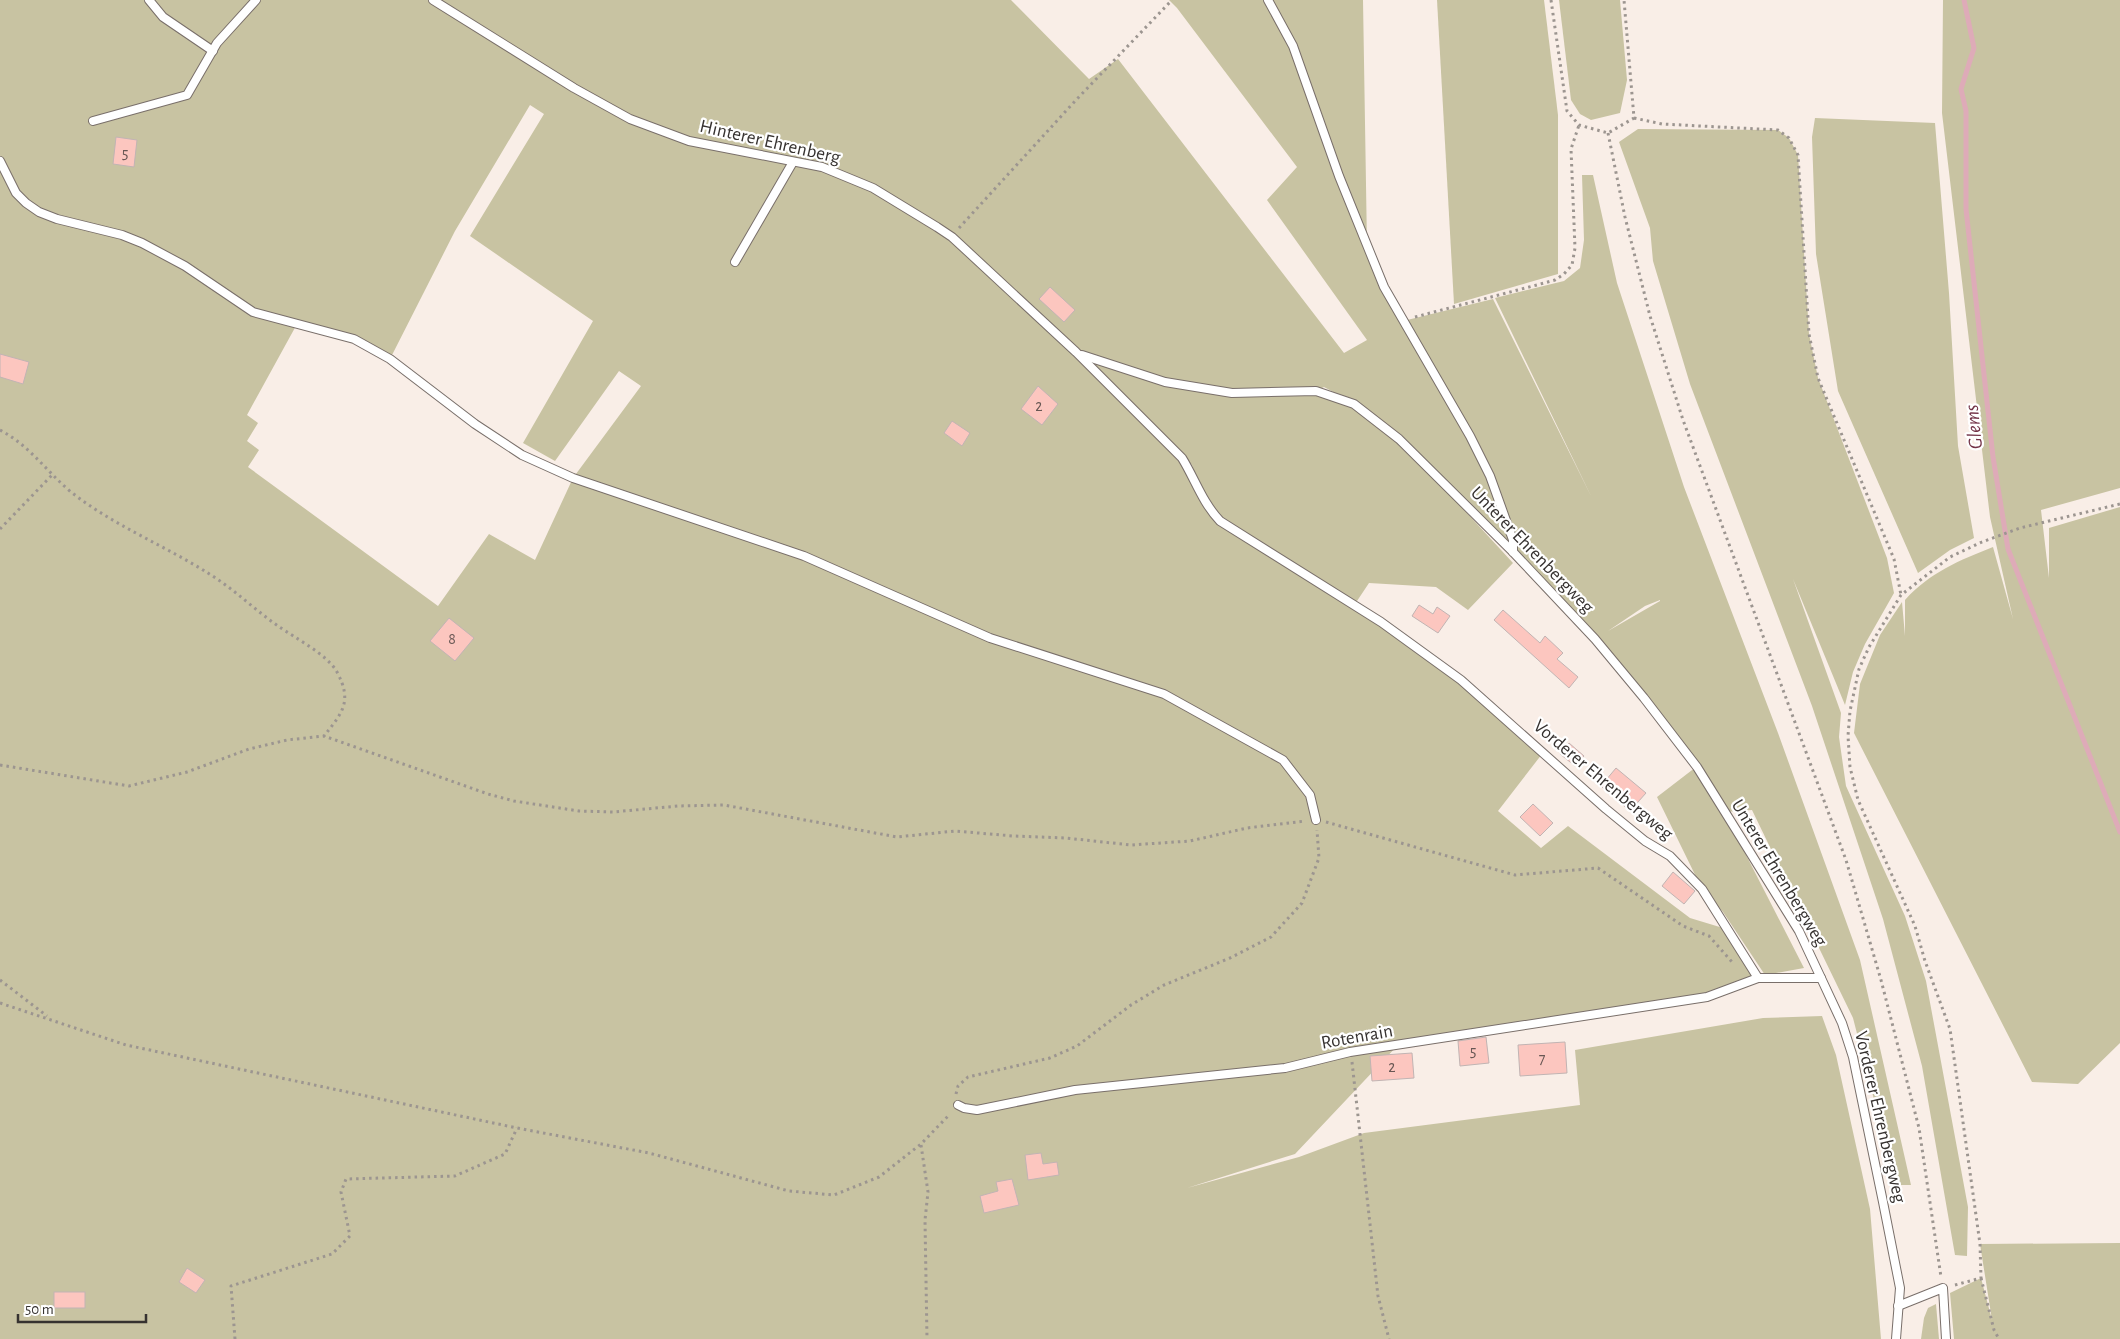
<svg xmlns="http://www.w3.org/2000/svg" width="2120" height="1339" font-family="'Alegreya Sans',sans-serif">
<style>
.green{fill:#c8c3a2;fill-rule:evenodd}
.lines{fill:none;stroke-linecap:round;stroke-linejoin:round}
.stream{stroke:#deabb8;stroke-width:5}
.building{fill:#fcc6bf;stroke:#c1b4b3}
.lane-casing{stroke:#796f6a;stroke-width:10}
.path{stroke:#9c9590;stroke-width:3;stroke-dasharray:2.5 4;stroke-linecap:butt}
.lane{stroke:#fff;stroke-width:8}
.labels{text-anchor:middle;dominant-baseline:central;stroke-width:4.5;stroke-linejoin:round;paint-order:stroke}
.number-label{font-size:16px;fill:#685754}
.street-label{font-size:19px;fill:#363230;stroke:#fff}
.water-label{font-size:20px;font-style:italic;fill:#723247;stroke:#fff}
</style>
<rect width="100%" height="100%" fill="#f9eee7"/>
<g class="green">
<path d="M 0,0 L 1011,0 L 1089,79 L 1118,59 L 1344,353 L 1367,340 L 1267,200 L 1297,167 L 1177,8 L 1169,0 L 1363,0 L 1367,246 L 1403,321 L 1493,299 L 1592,498 L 1495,298 L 1564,281 L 1580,268 L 1584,240 L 1582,175 L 1593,175 L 1617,283 L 1684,487 L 1778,733 L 1860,960 L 1911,1185 L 1893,1185 L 1879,1119 L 1853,1018 L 1752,810 L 1724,812 L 1804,968 L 1765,975 L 1723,912 L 1702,889 L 1657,797 L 1696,767 L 1644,698 L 1513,552 L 1455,500 L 1513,563 L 1468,610 L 1436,587 L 1369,583 L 1355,604 L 1220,521 L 1461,680 L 1542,754 L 1498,811 L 1541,848 L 1568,826 L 1690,918 L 1723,928 L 1758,978 L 1731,989 L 1398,1045 L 1295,1154 L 1187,1188 L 1299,1157 L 1364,1133 L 1580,1105 L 1575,1050 L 1763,1018 L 1822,1016 L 1836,1055 L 1870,1209 L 1881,1339 L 0,1339 ZM 530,105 L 544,114 L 470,236 L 593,321 L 523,443 L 555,461 L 619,371 L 641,386 L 573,478 L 535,560 L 489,534 L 438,606 L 248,467 L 259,450 L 247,441 L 258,423 L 247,415 L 297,324 L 372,348 L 390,359 L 455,231 ZM 1085,356 L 1192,465 L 1198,483 L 1182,458 ZM 1324,387 L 1352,402 L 1316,391 ZM 1660,600 L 1660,601 L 1608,631 L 1645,606 Z"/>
<path d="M 1437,0 L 1544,0 L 1558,115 L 1558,274 L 1454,304 Z"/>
<path d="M 1559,0 L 1620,0 L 1627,80 L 1620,113 L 1591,120 L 1580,114 L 1571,100 Z"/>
<path d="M 1943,0 L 2120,0 L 2120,488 L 2041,510 L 2049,578 L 2049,528 L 2120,507 L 2120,1043 L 2078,1084 L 2032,1082 L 1854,733 L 1860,684 L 1880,635 L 1902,602 L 1905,636 L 1905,600 C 1929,573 1960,560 1993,547 L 2013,619 L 1990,517 L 1942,113 Z"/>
<path d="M 1815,118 L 1935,123 L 1949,293 L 1958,446 L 1974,538 L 1950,550 L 1918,573 L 1838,391 L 1816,254 L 1812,137 Z"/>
<path d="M 1638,129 L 1778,130 L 1789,138 L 1798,155 L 1809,334 L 1818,378 L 1887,558 L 1894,593 L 1865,644 L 1853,672 L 1845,705 L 1793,579 L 1841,713 L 1839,737 L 1846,786 L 1905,916 L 1926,981 L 1968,1207 L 1967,1256 L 1955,1255 L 1922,1066 L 1883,919 L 1812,706 L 1690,384 L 1653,261 L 1650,228 L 1619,142 Z"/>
<path d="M 2120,1243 L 2120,1339 L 1954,1339 L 1950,1293 L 1981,1278 L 1992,1320 L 1980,1244 Z"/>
<path d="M 1936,1304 L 1939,1339 L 1921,1339 L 1924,1318 L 1928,1308 Z"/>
</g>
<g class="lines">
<path class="stream" d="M 1964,0 L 1974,48 L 1961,89 L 1966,111 L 1966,209 L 1993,457 L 2008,549 L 2120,832"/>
</g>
<g class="building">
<path d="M 116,137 L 137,140 L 134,167 L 113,164 Z"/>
<path d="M 1050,287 L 1075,310 L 1064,322 L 1039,299 Z"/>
<path d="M 0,354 L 29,362 L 23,384 L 0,377 Z"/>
<path d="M 1038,386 L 1058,404 L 1042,425 L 1021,409 Z"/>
<path d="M 952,421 L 970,433 L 962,446 L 944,433 Z"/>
<path d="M 1419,605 L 1433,614 L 1437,607 L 1450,616 L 1438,633 L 1412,616 Z"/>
<path d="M 1503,610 L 1540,643 L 1545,636 L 1563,653 L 1557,659 L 1578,677 L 1569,688 L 1494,620 Z"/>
<path d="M 449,618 L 474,638 L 455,661 L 430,641 Z"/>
<path d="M 1569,743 L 1584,756 L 1575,766 L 1560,754 Z"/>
<path d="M 1616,768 L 1646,793 L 1630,811 L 1601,786 Z"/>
<path d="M 1533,804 L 1553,823 L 1540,836 L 1520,817 Z"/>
<path d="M 1673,872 L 1695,891 L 1684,904 L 1662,886 Z"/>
<path d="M 1486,1037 L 1489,1063 L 1460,1066 L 1458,1041 Z"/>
<path d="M 1565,1042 L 1567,1073 L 1520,1076 L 1518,1045 Z"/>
<path d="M 1412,1053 L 1414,1078 L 1372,1081 L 1370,1056 Z"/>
<path d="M 1041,1153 L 1043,1164 L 1057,1162 L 1059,1175 L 1028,1180 L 1025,1155 Z"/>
<path d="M 1012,1179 L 1019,1205 L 984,1213 L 980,1196 L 998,1191 L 996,1182 Z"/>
<path d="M 187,1268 L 205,1280 L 196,1293 L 179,1282 Z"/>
<rect x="54" y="1292" width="31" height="16"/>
</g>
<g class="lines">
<defs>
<g id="lane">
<path d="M 149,0 L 163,17 L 213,51"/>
<path d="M 433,0 L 574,88 L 630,119 L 689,141 L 822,167 L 873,188 L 937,227 L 952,237 L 1076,352 L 1182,458 C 1195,479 1202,502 1220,521 L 1381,622 L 1461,680 L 1606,809 L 1645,841 L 1670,856 L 1702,889 L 1758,978 L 1821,978 L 1842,1023 L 1853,1057 L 1883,1202 L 1900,1288 L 1896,1339"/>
<path d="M 1268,0 L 1293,46 L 1339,176 L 1384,287 L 1470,436 L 1490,476 L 1513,540 L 1513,552"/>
<path d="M 93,121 L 187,95 L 217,43 L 256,0"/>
<path d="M 0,161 L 16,193 L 26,203 L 39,212 L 57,219 L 122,235 L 142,243 L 185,266 L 253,312 L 354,339 L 390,359 L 475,424 L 522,455 L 573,478 L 804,556 L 990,638 L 1164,694 L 1283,760 L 1310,795 L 1316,820"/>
<path d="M 735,262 L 793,162"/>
<path d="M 1082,355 L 1165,382 L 1232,393 L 1316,391 L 1354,404 L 1399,439 L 1513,552 L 1595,639 L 1644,698 L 1697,767 L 1799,931 L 1821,978"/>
<path d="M 958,1105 L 964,1108 L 977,1110 L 1075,1090 L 1285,1068 L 1350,1052 L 1707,997 L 1758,978"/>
<path d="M 1898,1306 L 1943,1288 L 1946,1339"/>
</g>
</defs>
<use href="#lane" class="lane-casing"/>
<g class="path">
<path d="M 1551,0 L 1567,111 L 1579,125 L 1608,133 L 1634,118 L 1624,0"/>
<path d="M 1634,118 L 1662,124 L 1778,130 L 1789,138 L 1798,155 L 1809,334 L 1818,378 L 1894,559 L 1901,595"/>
<path d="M 1608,133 L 1625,217 L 1650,316 L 1683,420 L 1846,860 L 1881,980 L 1919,1128 L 1941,1277"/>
<path d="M 959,228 L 1076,100 L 1172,0"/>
<path d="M 1415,317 L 1533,286 L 1555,280 L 1564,274 L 1572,265 L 1575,248 L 1571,149 L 1579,125"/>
<path d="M 0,430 C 29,445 46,471 71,492 C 114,526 166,546 211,575 C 235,590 255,610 278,626 C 295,638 328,655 337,672 C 353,702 342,713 324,736"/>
<path d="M 0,529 L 53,474"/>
<path d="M 0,765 L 129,786 L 187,772 L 249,749 L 287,740 L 324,736 L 488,794 L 514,801 L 579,811 L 613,812 L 678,806 L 724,805 L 897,837 L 955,831 L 1013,836 L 1066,838 L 1131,845 L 1190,841 L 1247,828 L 1305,821"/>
<path d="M 1326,822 L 1515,875 L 1598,868 L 1683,926 L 1709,936 L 1732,962"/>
<path d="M 0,980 L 47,1016"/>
<path d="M 0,1003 L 126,1045 L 517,1128 L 649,1153 L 789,1191 L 834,1195 L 879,1177 L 921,1144 L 950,1114"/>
<path d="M 1352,1062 L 1378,1296 L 1389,1339"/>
<path d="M 956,1094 L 958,1086 L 968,1077 L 1050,1058 L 1077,1046 L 1131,1005 L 1164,985 L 1230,958 L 1271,937 L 1302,903 L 1319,858 L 1317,830"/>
<path d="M 921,1145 L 928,1192 L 925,1220 L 927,1339"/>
<path d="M 1981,1278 L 1994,1330 L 1999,1339"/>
<path d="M 1955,1285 L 1981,1278 L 1980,1244 L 1950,1029 L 1925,961 L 1915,926 L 1858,800 L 1850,767 L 1848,736 L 1850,711 L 1859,669 L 1869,647 L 1901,595 L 1950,557 L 1982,542 L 2020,528 L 2120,504"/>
<path d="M 235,1339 L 231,1286 L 332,1254 L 350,1236 L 341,1192 L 346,1179 L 455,1176 L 505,1154 L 517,1128"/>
</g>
<use href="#lane" class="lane"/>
</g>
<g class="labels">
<g class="number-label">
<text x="125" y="153">5</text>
<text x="1039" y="406">2</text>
<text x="452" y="639">8</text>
<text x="1473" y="1051">5</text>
<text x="1542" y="1059">7</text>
<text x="1392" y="1067">2</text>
</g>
<g class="street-label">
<text transform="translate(770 142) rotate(13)">Hinterer Ehrenberg</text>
<text transform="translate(1532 550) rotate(46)">Unterer Ehrenbergweg</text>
<text transform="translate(1603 780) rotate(40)">Vorderer Ehrenbergweg</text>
<text transform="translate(1779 873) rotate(59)">Unterer Ehrenbergweg</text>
<text transform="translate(1357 1037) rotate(-10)">Rotenrain</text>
<text transform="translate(1880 1117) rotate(77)">Vorderer Ehrenbergweg</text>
</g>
<g class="water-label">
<text transform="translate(1974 427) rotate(-96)">Glems</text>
</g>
</g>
<path d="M18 1314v8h128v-8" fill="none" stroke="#363230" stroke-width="2.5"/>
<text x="25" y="1314" font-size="15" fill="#363230" stroke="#ffffff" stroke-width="4" paint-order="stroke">50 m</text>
</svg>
